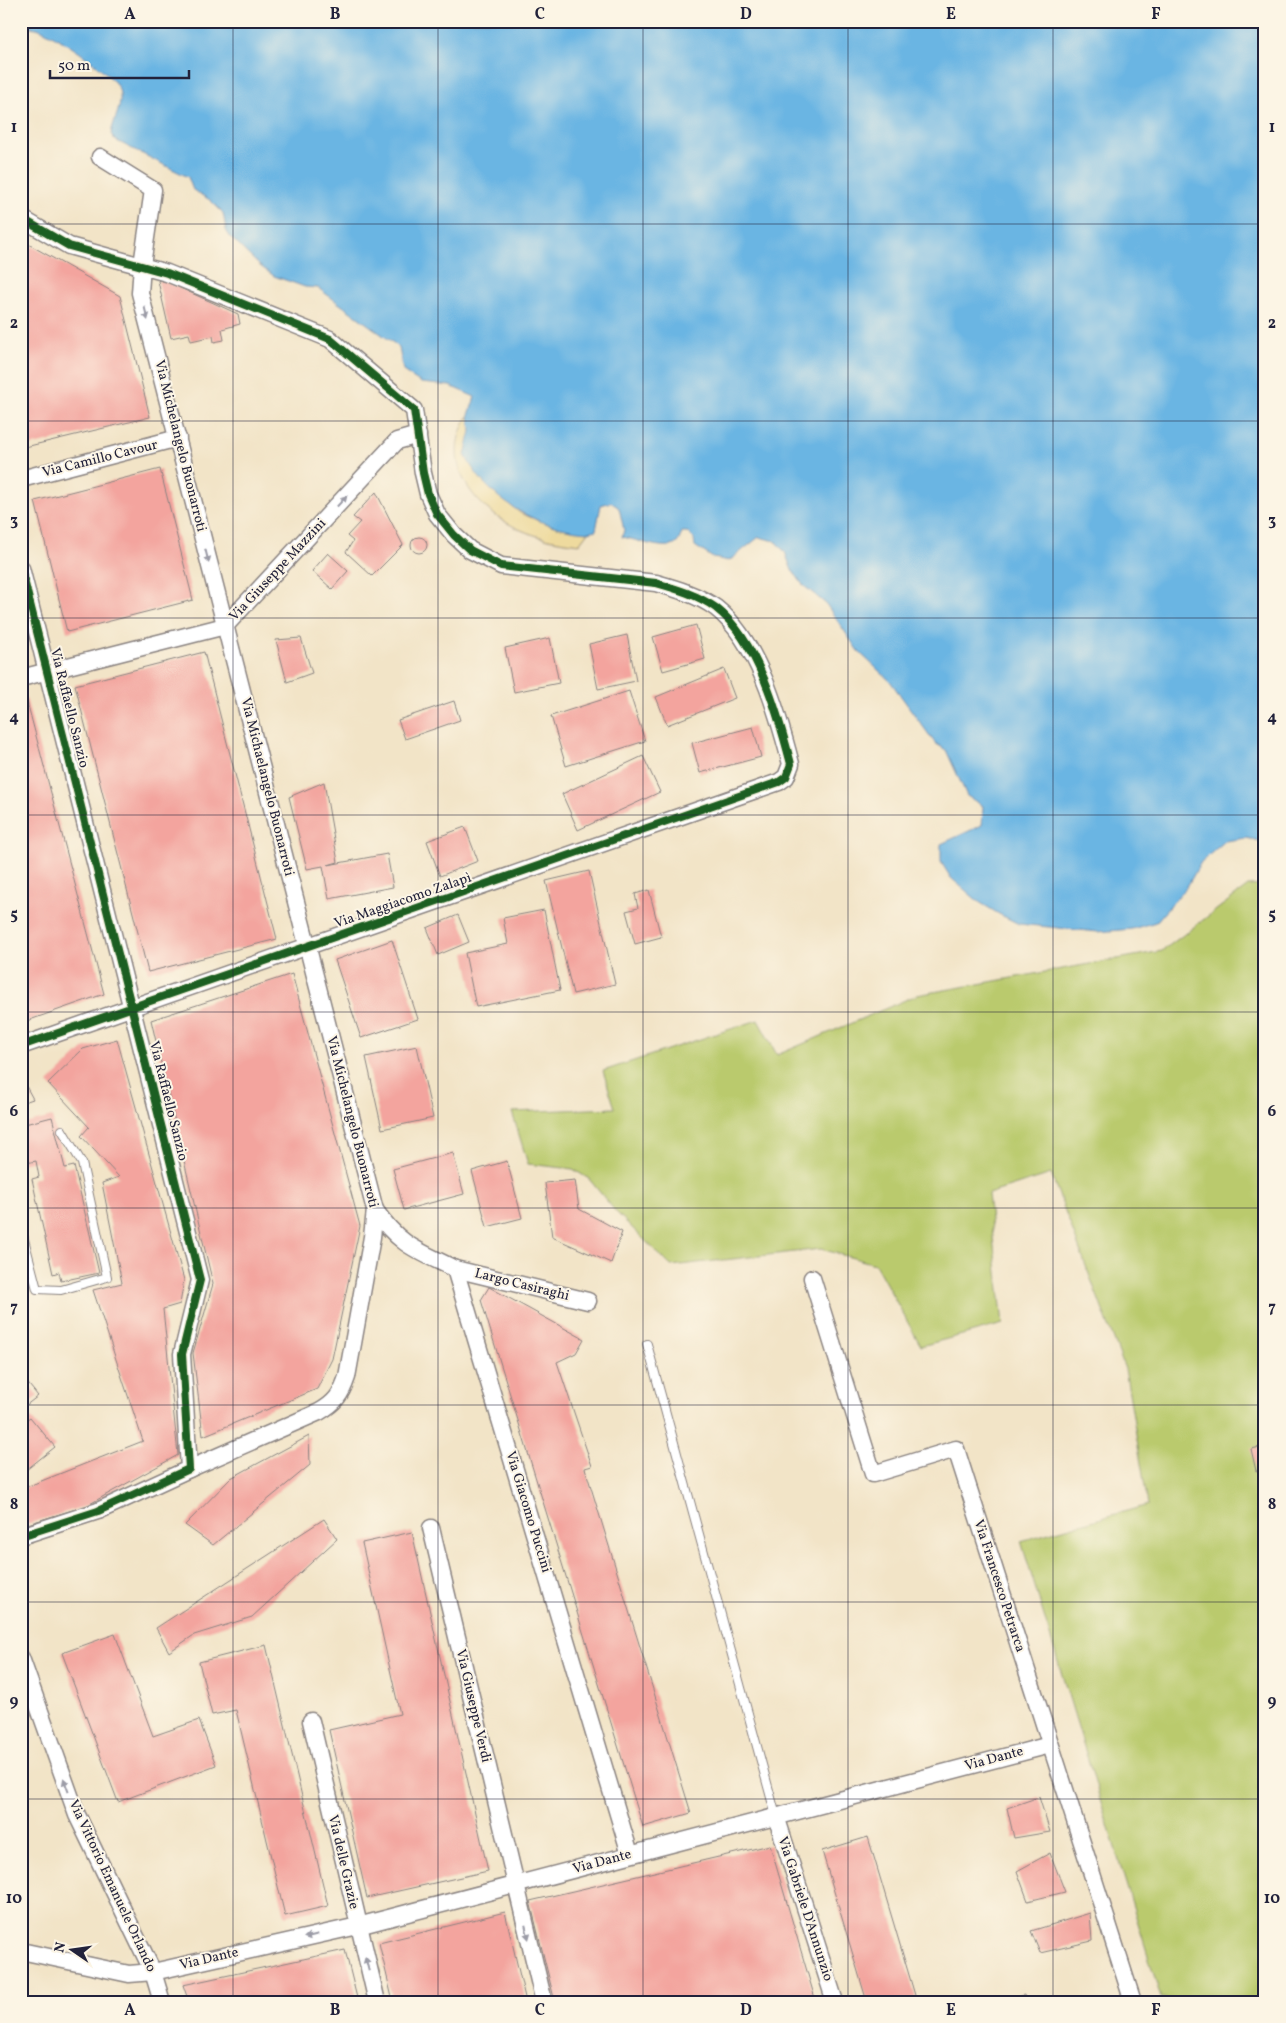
<svg xmlns="http://www.w3.org/2000/svg" width="1286" height="2023" font-family="Vollkorn,serif">
<style>
.green{fill:#baca6d;stroke:#6e7654}
.sand{fill:#eeda9e;stroke:#887e6c}
.water{fill:#6ab5e3;stroke:#466c8f}
.building{fill:#f3a49e}
.lines{fill:none;stroke-linecap:round;stroke-linejoin:round}
.service-casing{stroke:#8a8381;stroke-width:10}
.minor-casing{stroke:#8a8381;stroke-width:19}
.service{stroke:#fff;stroke-width:8}
.minor{stroke:#fff;stroke-width:16}
.cycleway-casing{stroke:#fcf5e5;stroke-width:11}
.cycleway{stroke:#1b5e20;stroke-width:8}
.oneway{fill:#9c9ca7}
.grid{fill:none;stroke:#22223b;stroke-width:1;stroke-opacity:0.55}
.labels{text-anchor:middle;dominant-baseline:central;stroke-width:4;stroke-linejoin:round;paint-order:stroke}
.street-label{font-size:14px;fill:#22223b;stroke:#fcf5e5}
.neatline{fill:none;stroke:#22223b;stroke-width:2}
.grid-label{font-size:16px;text-anchor:middle;font-weight:bold;fill:#22223b}
</style>
<rect width="100%" height="100%" fill="#fcf5e5"/>
<filter id="ink" filterUnits="userSpaceOnUse"><feTurbulence type="fractalNoise" baseFrequency=".02" numOctaves="2"/><feDisplacementMap in="SourceGraphic" scale="10" xChannelSelector="R" yChannelSelector="G"/><feConvolveMatrix kernelMatrix="1 2 1 2 8 2 1 2 1" color-interpolation-filters="sRGB"/></filter>
<filter id="wash" filterUnits="userSpaceOnUse"><feTurbulence type="fractalNoise" baseFrequency=".0096" numOctaves="4" result="noise"/><feDisplacementMap in="SourceGraphic" scale="20" xChannelSelector="R" yChannelSelector="G"/><feGaussianBlur stdDeviation="1.12" result="paint"/><feColorMatrix in="noise" values="0 0 0 0 0 0 0 0 0 0 0 0 0 0 0 0 0 1.4 0 .05"/><feComposite in="paint" operator="in"/></filter>
<g filter="url(#wash)">
<rect width="100%" height="100%" fill="#f2e4c7"/>
<path class="green" d="M 1265,885 L 1265,2002 L 1199,2002 L 1161,1998 L 1021,1541 L 1148,1505 L 1125,1369 L 1051,1174 L 988,1194 L 1003,1324 L 921,1346 L 875,1264 L 821,1249 L 671,1266 L 616,1212 L 589,1179 L 573,1169 L 528,1164 L 512,1112 L 615,1108 L 603,1071 L 758,1020 L 777,1055 L 917,995 L 1162,951 L 1248,886 Z"/>
<path class="sand" d="M 469,415 L 471,431 L 506,501 L 520,513 L 537,520 L 588,532 L 579,544 C 567,542 554,541 541,537 C 488,523 432,471 469,415 Z"/>
<path class="water" d="M 21,21 L 1265,21 L 1265,842 L 1246,838 L 1225,841 L 1201,862 L 1188,885 L 1156,922 L 1132,929 L 1098,932 L 1019,924 L 999,914 L 979,902 L 951,878 L 941,862 L 941,844 L 982,825 L 983,806 L 967,796 L 946,750 L 935,743 L 890,681 L 858,651 L 826,604 L 803,585 L 791,568 L 785,552 L 775,541 L 759,537 L 729,561 L 713,558 L 695,546 L 694,539 L 687,532 L 682,532 C 680,537 679,543 674,545 C 659,550 636,539 622,537 L 624,530 L 619,508 L 611,502 L 601,505 L 596,530 L 588,532 C 538,529 487,500 465,455 L 471,431 L 469,415 L 475,397 L 450,386 L 421,383 L 403,371 L 399,347 L 318,288 L 305,287 L 274,276 L 260,266 L 227,234 L 223,213 L 210,200 L 193,190 L 188,177 L 115,140 L 111,134 C 113,120 124,104 119,89 C 112,72 55,34 37,28 C 32,27 26,27 21,26 Z"/>
<g id="blocks">
<g class="building">
<path d="M 21,240 L 120,296 L 150,417 L 21,448 Z"/>
<path d="M 160,279 L 238,314 L 240,324 L 222,329 L 224,340 L 214,342 L 213,336 L 191,341 L 189,334 L 171,338 L 158,281 Z"/>
<path d="M 160,469 L 193,600 L 67,632 L 35,501 Z"/>
<path d="M 376,492 L 403,545 L 372,576 L 346,552 L 353,541 L 347,536 L 360,522 L 353,517 Z"/>
<circle cx="419" cy="545" r="8"/>
<path d="M 328,553 L 348,571 L 332,589 L 312,571 Z"/>
<path d="M 696,625 L 705,659 L 663,671 L 653,637 Z"/>
<path d="M 627,635 L 636,681 L 598,689 L 589,644 Z"/>
<path d="M 301,638 L 312,673 L 287,682 L 276,640 Z"/>
<path d="M 550,638 L 559,683 L 514,692 L 505,648 Z"/>
<path d="M 204,652 L 277,939 L 148,972 L 75,685 Z"/>
<path d="M 724,669 L 735,698 L 667,725 L 656,697 Z"/>
<path d="M 629,691 L 645,741 L 566,766 L 551,716 Z"/>
<path d="M 26,698 L 104,994 L 21,1023 L 21,699 Z"/>
<path d="M 454,701 L 460,720 L 405,739 L 398,720 Z"/>
<path d="M 753,727 L 761,757 L 700,773 L 692,743 Z"/>
<path d="M 643,756 L 660,792 L 578,830 L 562,794 Z"/>
<path d="M 324,782 L 338,862 L 328,865 L 387,854 L 393,887 L 329,899 L 323,866 L 307,869 L 289,797 Z"/>
<path d="M 465,827 L 478,861 L 440,876 L 427,841 Z"/>
<path d="M 589,871 L 615,984 L 573,994 L 546,881 Z"/>
<path d="M 649,890 L 661,937 L 635,944 L 626,911 L 638,908 L 635,894 Z"/>
<path d="M 544,910 L 560,990 L 476,1007 L 465,953 L 508,944 L 503,918 Z"/>
<path d="M 458,915 L 469,942 L 438,955 L 427,928 Z"/>
<path d="M 392,940 L 418,1019 L 361,1038 L 335,960 Z"/>
<path d="M 292,974 L 360,1226 L 332,1359 L 317,1389 L 203,1436 L 193,1353 L 213,1284 L 151,1020 Z"/>
<path d="M 117,1039 L 184,1280 L 180,1304 L 163,1309 L 178,1455 L 86,1506 L 21,1526 L 21,1489 L 143,1441 L 93,1290 L 122,1283 L 102,1183 L 119,1177 L 81,1136 L 89,1127 L 48,1083 L 83,1049 Z"/>
<path d="M 417,1046 L 433,1118 L 382,1129 L 366,1057 Z"/>
<path d="M 21,1077 L 33,1099 L 21,1103 Z"/>
<path d="M 52,1117 L 65,1168 L 74,1166 L 99,1273 L 61,1281 L 59,1272 L 53,1274 L 32,1179 L 39,1177 L 36,1161 L 21,1164 L 21,1125 Z"/>
<path d="M 453,1153 L 464,1194 L 404,1210 L 393,1169 Z"/>
<path d="M 507,1161 L 522,1218 L 487,1227 L 472,1171 Z"/>
<path d="M 575,1180 L 579,1209 L 622,1232 L 611,1263 L 552,1237 L 545,1183 Z"/>
<path d="M 489,1287 L 584,1339 L 576,1353 L 557,1362 L 592,1466 L 585,1468 L 691,1813 L 643,1827 L 481,1300 Z"/>
<path d="M 21,1375 L 38,1396 L 21,1409 Z"/>
<path d="M 30,1417 L 55,1447 L 21,1474 L 21,1424 Z"/>
<path d="M 309,1436 L 310,1465 L 213,1545 L 185,1525 L 231,1478 Z"/>
<path d="M 1265,1446 L 1265,1469 L 1256,1471 L 1251,1449 Z"/>
<path d="M 324,1519 L 337,1539 L 252,1617 L 194,1635 L 169,1652 L 156,1628 Z"/>
<path d="M 412,1532 L 488,1871 L 367,1898 L 329,1730 L 400,1714 L 362,1543 Z"/>
<path d="M 115,1634 L 153,1736 L 199,1720 L 216,1765 L 118,1802 L 62,1653 Z"/>
<path d="M 266,1645 L 328,1906 L 285,1916 L 236,1710 L 212,1715 L 199,1662 Z"/>
<path d="M 1039,1797 L 1050,1832 L 1014,1838 L 1007,1808 Z"/>
<path d="M 868,1837 L 917,2002 L 867,2002 L 822,1851 Z"/>
<path d="M 770,1845 L 816,2002 L 555,2002 L 530,1901 Z"/>
<path d="M 1050,1853 L 1065,1892 L 1028,1901 L 1017,1871 Z"/>
<path d="M 505,1912 L 526,2002 L 393,2002 L 379,1943 Z"/>
<path d="M 1090,1913 L 1092,1941 L 1040,1953 L 1031,1931 Z"/>
<path d="M 345,1950 L 358,2002 L 189,2002 L 183,1985 Z"/>
<path d="M 1024,1995 L 1026,2002 L 1001,2002 L 1001,2001 Z"/>
</g>
</g>
</g>
<g filter="url(#ink)">
<use href="#blocks" fill-opacity="0" stroke="#8a8381" stroke-width="1"/>
<g class="lines">
<defs>
<g id="service">
<path d="M 21,1228 L 37,1289 L 61,1290 L 107,1277 L 82,1163 L 62,1130"/>
<path d="M 647,1344 L 776,1816"/>
</g>
<g id="minor">
<path d="M 100,157 L 153,190 L 142,265 L 140,293 L 375,1210 L 372,1237 L 347,1377 C 341,1395 335,1403 319,1412 L 189,1469"/>
<path d="M 21,218 L 69,246 L 167,273 L 330,339 L 414,410 L 423,473 L 428,494 L 437,514 L 454,535 L 470,550 L 501,566 L 656,583 C 677,589 698,595 716,608 C 758,641 778,714 791,764 L 786,777 L 779,782 L 21,1046"/>
<path d="M 21,479 L 178,438"/>
<path d="M 21,568 L 200,1280 L 182,1354 L 189,1469 L 98,1511 L 21,1536"/>
<path d="M 21,678 L 225,626 L 397,441 L 418,435"/>
<path d="M 375,1210 C 400,1246 417,1250 455,1269 L 630,1854"/>
<path d="M 455,1269 L 588,1301"/>
<path d="M 812,1278 L 873,1474 L 956,1449 L 1133,2002"/>
<path d="M 431,1528 L 544,2002"/>
<path d="M 21,1658 L 77,1815 L 153,1972 L 162,2002"/>
<path d="M 311,1721 L 377,2002"/>
<path d="M 776,1816 L 835,2002"/>
<path d="M 21,1951 L 129,1974 L 153,1972 L 358,1926 L 1050,1745"/>
</g>
</defs>
<use href="#service" class="service-casing"/>
<use href="#minor" class="minor-casing"/>
<use href="#service" class="service"/>
<use href="#minor" class="minor"/>
<defs>
<g id="cycleway">
<path d="M 21,218 L 69,246 L 167,273 L 330,339 L 414,410 L 423,473 L 428,494 L 437,514 L 454,535 L 470,550 L 501,566 L 656,583 C 677,589 698,595 716,608 C 758,641 778,714 791,764 L 786,777 L 779,782 L 21,1046"/>
<path d="M 21,568 L 200,1280 L 182,1354 L 189,1469 L 98,1511 L 21,1536"/>
</g>
</defs>
<use href="#cycleway" class="cycleway-casing"/>
<use href="#cycleway" class="cycleway"/>
</g>
<defs><path id="oneway-solid" d="M-6-.8H1V-3.2L6.5 0L1 3.2V.8H-6Z" transform="scale(1.25)"/></defs>
<g class="oneway">
<use href="#oneway-solid" transform="translate(146 313) rotate(76)"/>
<use href="#oneway-solid" transform="translate(342 501) rotate(-47)"/>
<use href="#oneway-solid" transform="translate(207 556) rotate(76)"/>
<use href="#oneway-solid" transform="translate(66 1785) rotate(-110)"/>
<use href="#oneway-solid" transform="translate(527 1932) rotate(76)"/>
<use href="#oneway-solid" transform="translate(311 1936) rotate(167)"/>
<use href="#oneway-solid" transform="translate(367 1964) rotate(-104)"/>
</g>
</g>
<path class="grid" d="M 233,21 L 233,2002M 438,21 L 438,2002M 643,21 L 643,2002M 848,21 L 848,2002M 1053,21 L 1053,2002M 21,224 L 1265,224M 21,421 L 1265,421M 21,618 L 1265,618M 21,815 L 1265,815M 21,1012 L 1265,1012M 21,1208 L 1265,1208M 21,1405 L 1265,1405M 21,1602 L 1265,1602M 21,1799 L 1265,1799"/>
<g class="labels">
<g class="street-label">
<text transform="translate(180 446) rotate(76)">Via Michelangelo Buonarroti</text>
<text transform="translate(100 459) rotate(-14)">Via Camillo Cavour</text>
<text transform="translate(278 570) rotate(-47)">Via Giuseppe Mazzini</text>
<text transform="translate(69 708) rotate(76)">Via Raffaello Sanzio</text>
<text transform="translate(267 787) rotate(76)">Via Michaelangelo Buonarroti</text>
<text transform="translate(403 901) rotate(-19)">Via Maggiacomo Zalapì</text>
<text transform="translate(168 1101) rotate(76)">Via Raffaello Sanzio</text>
<text transform="translate(352 1122) rotate(76)">Via Michelangelo Buonarroti</text>
<text transform="translate(522 1285) rotate(14)">Largo Casiraghi</text>
<text transform="translate(528 1512) rotate(73)">Via Giacomo Puccini</text>
<text transform="translate(999 1586) rotate(72)">Via Francesco Petrarca</text>
<text transform="translate(473 1706) rotate(77)">Via Giuseppe Verdi</text>
<text transform="translate(994 1759) rotate(-15)">Via Dante</text>
<text transform="translate(343 1862) rotate(77)">Via delle Grazie</text>
<text transform="translate(602 1862) rotate(-15)">Via Dante</text>
<text transform="translate(112 1886) rotate(65)">Via Vittorio Emanuele Orlando</text>
<text transform="translate(805 1909) rotate(72)">Via Gabriele D'Annunzio</text>
<text transform="translate(209 1959) rotate(-13)">Via Dante</text>
</g>
</g>
<rect width="1286" height="2023" fill="none" stroke="#fcf5e5" stroke-width="55"/>
<g transform="translate(72 1950) rotate(283)" stroke="#fcf5e5" stroke-width="4" paint-order="stroke">
<path d="M0-4L9 19L0 12L-9 19Z" fill="#22223b"/>
<text y="-8" font-size="14" font-weight="bold" text-anchor="middle" fill="#22223b">N</text>
</g>
<path d="M50 70v8h139v-8" fill="none" stroke="#22223b" stroke-width="2.5"/>
<text x="58" y="70" font-size="15" fill="#22223b" stroke="#fcf5e5" stroke-width="4" paint-order="stroke">50 m</text>
<rect x="28" y="28" width="1230" height="1968" class="neatline"/>
<g class="grid-label">
<text x="130" y="19">A</text>
<text x="335" y="19">B</text>
<text x="540" y="19">C</text>
<text x="746" y="19">D</text>
<text x="951" y="19">E</text>
<text x="1156" y="19">F</text>
<text x="14" y="132">1</text>
<text x="1272" y="132">1</text>
<text x="14" y="328">2</text>
<text x="1272" y="328">2</text>
<text x="14" y="525">3</text>
<text x="1272" y="525">3</text>
<text x="14" y="722">4</text>
<text x="1272" y="722">4</text>
<text x="14" y="919">5</text>
<text x="1272" y="919">5</text>
<text x="14" y="1116">6</text>
<text x="1272" y="1116">6</text>
<text x="14" y="1312">7</text>
<text x="1272" y="1312">7</text>
<text x="14" y="1509">8</text>
<text x="1272" y="1509">8</text>
<text x="14" y="1706">9</text>
<text x="1272" y="1706">9</text>
<text x="14" y="1903">10</text>
<text x="1272" y="1903">10</text>
<text x="130" y="2015">A</text>
<text x="335" y="2015">B</text>
<text x="540" y="2015">C</text>
<text x="746" y="2015">D</text>
<text x="951" y="2015">E</text>
<text x="1156" y="2015">F</text>
</g>
</svg>
